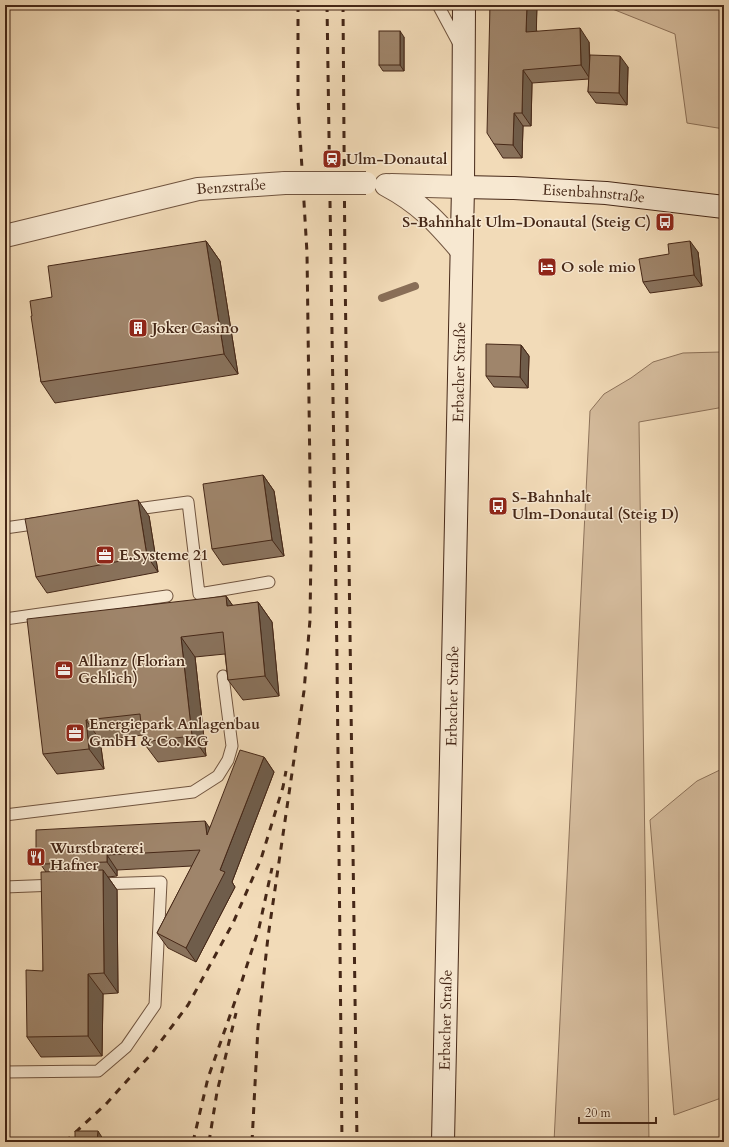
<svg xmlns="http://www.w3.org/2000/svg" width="729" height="1147" font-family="Cardo,serif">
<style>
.green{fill:#d5bc9d;stroke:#8d725a}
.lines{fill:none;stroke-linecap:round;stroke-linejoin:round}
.stream{stroke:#896e57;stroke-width:8}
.lane-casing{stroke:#70543f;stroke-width:13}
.street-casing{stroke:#70543f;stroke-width:24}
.secondary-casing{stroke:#452717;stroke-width:24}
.lane{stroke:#f7e8d1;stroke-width:11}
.street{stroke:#f7e8d1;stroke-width:22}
.secondary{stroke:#f7e8d1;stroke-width:22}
.rail{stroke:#452717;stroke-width:3;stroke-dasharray:7 7;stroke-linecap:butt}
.street-bridge-casing{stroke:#70543f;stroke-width:24;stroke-linecap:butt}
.street-bridge{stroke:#f7e8d1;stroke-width:22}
.wall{fill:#89725c;stroke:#452717}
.shaded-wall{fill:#6f5d4b;stroke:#452717}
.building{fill:#9f856b;stroke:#452717}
.labels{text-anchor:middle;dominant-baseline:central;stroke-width:3;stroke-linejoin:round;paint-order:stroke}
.poi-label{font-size:15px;font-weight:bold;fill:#452717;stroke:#f7e8d1;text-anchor:start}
.street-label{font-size:15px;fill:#452717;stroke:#f7e8d1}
</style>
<rect width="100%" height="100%" fill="#f2dbb8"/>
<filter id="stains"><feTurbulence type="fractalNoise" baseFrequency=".005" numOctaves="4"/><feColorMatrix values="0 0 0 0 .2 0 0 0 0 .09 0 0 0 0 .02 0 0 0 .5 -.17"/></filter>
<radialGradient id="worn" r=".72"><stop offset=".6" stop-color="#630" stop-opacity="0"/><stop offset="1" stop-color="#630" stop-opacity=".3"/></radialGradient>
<g class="green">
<path d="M 609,5 L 724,5 L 724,129 L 687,123 L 675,34 L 610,8 Z"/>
<path d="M 721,352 L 724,354 L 724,407 L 639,422 L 649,1142 L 554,1142 L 590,411 L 604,394 L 631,378 L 653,362 L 683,353 Z"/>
<path d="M 724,768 L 724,1097 L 674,1115 L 650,820 L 697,781 Z"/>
</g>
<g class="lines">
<path class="stream" d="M 382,298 L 415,286"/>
<defs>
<g id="lane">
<path d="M 438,5 L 460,46"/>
<path d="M 130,510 L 188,502 L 199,594 L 269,582"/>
<path d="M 5,528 L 40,523"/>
<path d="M 5,619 L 167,596"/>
<path d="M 5,815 L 193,792 L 218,776 L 228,760 L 232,746 L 223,676"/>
<path d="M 5,887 L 56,885"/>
<path d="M 5,1072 L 98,1071 L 126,1047 L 155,1005 L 161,882 L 98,884"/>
</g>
<g id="street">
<path d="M 386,185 C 420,203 437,222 461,250"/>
<path d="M 391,185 L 463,187"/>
<path id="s1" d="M 5,236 L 198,189 L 285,183"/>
</g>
<g id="secondary">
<path id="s2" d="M 463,187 L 514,188 L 606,193 L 724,207"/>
<path id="s3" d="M 443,1142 L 463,187 L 464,5"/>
</g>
</defs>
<use href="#lane" class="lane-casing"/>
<use href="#street" class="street-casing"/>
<use href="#secondary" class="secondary-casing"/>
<use href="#lane" class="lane"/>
<use href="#street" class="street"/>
<use href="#secondary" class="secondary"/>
<g class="rail">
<path d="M 327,5 L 337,659 L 342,1142"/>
<path d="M 343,5 L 345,270 L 357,1142"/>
<path d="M 65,1142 L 106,1104 L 152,1053 L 188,1005 L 233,923 L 261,859 L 283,787 L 286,771"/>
<path d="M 193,1142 L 208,1078 L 240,987 L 259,928 L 272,868"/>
<path d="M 209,1142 L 217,1092 L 236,1013"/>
<path d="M 252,1142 L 258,1027 L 268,937 L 304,691 L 310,620 L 311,551 L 307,253 L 298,101 L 298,5"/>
</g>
<defs>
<path id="street-bridge" d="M 285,183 L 366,183"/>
</defs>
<use href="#street-bridge" class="street-bridge-casing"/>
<use href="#street-bridge" class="street-bridge"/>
</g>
<g class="wall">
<path d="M 490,5 L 537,5 L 536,31 L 589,42 L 590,61 L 628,67 L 627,105 L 596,103 L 588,92 L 589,79 L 532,83 L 531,126 L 523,126 L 522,158 L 503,158 L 494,144 Z"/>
<path d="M 404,37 L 404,71 L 383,71 L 379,65 Z"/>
<path d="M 206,241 L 220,261 L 238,374 L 55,403 L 41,382 L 32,316 L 52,297 Z"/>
<path d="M 698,252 L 702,286 L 650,293 L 643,282 Z"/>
<path d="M 521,345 L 529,356 L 528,388 L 494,387 L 486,376 Z"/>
<path d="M 263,475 L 274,491 L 284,556 L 223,565 L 212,549 Z"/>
<path d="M 149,516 L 158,572 L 47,593 L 36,577 Z"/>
<path d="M 226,596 L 233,606 L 258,602 L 272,622 L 279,696 L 243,700 L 228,680 L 225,654 L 195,657 L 206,756 L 158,762 L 143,742 L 143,735 L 100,740 L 104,769 L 57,774 L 43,754 Z"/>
<path d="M 264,757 L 274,772 L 232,882 L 235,887 L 196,962 L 168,948 L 157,933 L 192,866 L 117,870 L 117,876 L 108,877 L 117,890 L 118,993 L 103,994 L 102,1056 L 41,1057 L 27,1037 L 43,971 L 46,872 L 36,858 L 209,828 Z"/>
</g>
<g class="shaded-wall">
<path d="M 527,5 L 537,5 L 536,45 L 526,32 Z"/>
<path d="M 580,28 L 589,42 L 590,79 L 581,65 Z"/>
<path d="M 400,31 L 404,37 L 404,71 L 400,65 Z"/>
<path d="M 620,56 L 628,67 L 627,105 L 619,93 Z"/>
<path d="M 523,70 L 532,83 L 531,126 L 522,113 Z"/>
<path d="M 514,113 L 523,126 L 522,158 L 513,145 Z"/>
<path d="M 206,241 L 220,261 L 238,374 L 224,354 Z"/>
<path d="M 690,241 L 698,252 L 702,286 L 694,275 Z"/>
<path d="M 521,345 L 529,356 L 528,388 L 520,377 Z"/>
<path d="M 263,475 L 274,491 L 284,556 L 272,540 Z"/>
<path d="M 138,500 L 149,516 L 158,572 L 147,556 Z"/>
<path d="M 226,596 L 240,616 L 227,606 Z"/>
<path d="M 258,602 L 272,622 L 279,696 L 265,676 Z"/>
<path d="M 181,637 L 195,657 L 206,756 L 192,736 Z"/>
<path d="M 86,720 L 100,740 L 104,769 L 89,749 Z"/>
<path d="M 264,757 L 274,772 L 232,882 L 235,887 L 196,962 L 186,948 L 220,870 Z"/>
<path d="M 205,821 L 215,836 L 207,835 Z"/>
<path d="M 107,855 L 117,870 L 117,876 L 107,862 Z"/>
<path d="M 103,870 L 117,890 L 118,993 L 104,973 Z"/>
<path d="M 88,974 L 103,994 L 102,1056 L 88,1036 Z"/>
<path d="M 98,1131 L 105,1142 L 97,1142 Z"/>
</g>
<g class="building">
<path d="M 490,5 L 527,5 L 526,32 L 580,28 L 581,65 L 523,70 L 522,113 L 514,113 L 513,145 L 494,144 L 487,133 Z"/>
<rect x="379" y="31" width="21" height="34"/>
<path d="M 590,55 L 620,56 L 619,93 L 588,92 Z"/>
<path d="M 206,241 L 224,354 L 41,382 L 31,316 L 32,316 L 30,301 L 52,297 L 48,266 Z"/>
<path d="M 690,241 L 694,275 L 643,282 L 639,259 L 669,254 L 668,244 Z"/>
<path d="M 486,344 L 521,345 L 520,377 L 486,376 Z"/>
<path d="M 263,475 L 272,540 L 212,549 L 203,484 Z"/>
<path d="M 138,500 L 147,556 L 36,577 L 25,519 Z"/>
<path d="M 226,596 L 227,606 L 258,602 L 265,676 L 228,680 L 223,632 L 181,637 L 192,736 L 143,742 L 140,714 L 86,720 L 89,749 L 43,754 L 27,619 Z"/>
<path d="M 240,750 L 264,757 L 220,870 L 225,872 L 186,948 L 157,933 L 200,850 L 107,855 L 107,862 L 44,864 L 44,858 L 36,858 L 36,830 L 205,821 L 207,835 Z"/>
<path d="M 103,870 L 104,973 L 88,974 L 88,1036 L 27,1037 L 26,970 L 43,971 L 41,872 Z"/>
<path d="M 75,1131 L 98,1131 L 97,1142 L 75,1142 Z"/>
</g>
<defs>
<symbol id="station-square" viewBox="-11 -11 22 22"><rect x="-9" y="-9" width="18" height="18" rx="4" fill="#8f2418" stroke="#f7e8d1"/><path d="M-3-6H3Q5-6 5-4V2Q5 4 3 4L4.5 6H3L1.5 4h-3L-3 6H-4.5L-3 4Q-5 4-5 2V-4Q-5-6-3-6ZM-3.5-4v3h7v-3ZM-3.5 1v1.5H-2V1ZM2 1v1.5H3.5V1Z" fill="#fff"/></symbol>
<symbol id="bus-square" viewBox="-11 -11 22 22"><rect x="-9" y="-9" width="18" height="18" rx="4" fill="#8f2418" stroke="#f7e8d1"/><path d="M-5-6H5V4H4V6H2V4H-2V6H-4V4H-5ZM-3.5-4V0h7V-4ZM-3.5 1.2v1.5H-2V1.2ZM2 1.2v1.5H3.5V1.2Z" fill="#fff"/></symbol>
<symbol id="hotel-square" viewBox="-11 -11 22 22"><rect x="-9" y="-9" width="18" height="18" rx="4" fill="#8f2418" stroke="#f7e8d1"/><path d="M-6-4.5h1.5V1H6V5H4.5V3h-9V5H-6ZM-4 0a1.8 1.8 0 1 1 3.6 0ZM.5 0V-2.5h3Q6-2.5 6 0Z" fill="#fff"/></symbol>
<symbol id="building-square" viewBox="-11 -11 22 22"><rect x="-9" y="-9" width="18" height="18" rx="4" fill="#8f2418" stroke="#f7e8d1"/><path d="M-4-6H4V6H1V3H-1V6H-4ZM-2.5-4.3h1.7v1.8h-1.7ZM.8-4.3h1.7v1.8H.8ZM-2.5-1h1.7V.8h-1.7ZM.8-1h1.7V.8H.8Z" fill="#fff"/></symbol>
<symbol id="office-square" viewBox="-11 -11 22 22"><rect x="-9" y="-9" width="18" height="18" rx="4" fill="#8f2418" stroke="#f7e8d1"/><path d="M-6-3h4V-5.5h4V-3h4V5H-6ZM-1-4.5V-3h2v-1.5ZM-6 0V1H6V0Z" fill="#fff"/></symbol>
<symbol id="restaurant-square" viewBox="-11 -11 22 22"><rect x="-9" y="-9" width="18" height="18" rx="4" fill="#8f2418" stroke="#f7e8d1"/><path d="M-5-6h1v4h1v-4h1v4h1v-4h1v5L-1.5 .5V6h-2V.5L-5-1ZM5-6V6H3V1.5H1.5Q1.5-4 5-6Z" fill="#fff"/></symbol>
</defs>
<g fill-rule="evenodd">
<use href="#station-square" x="321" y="148" width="22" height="22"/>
<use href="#bus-square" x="654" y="211" width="22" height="22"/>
<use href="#hotel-square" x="536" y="256" width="22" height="22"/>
<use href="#building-square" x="127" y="317" width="22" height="22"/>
<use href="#bus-square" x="487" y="495" width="22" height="22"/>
<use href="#office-square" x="94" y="544" width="22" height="22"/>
<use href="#office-square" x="53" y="659" width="22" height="22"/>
<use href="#office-square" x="64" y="722" width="22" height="22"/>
<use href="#restaurant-square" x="25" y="846" width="22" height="22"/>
</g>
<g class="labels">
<g class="poi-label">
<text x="346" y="159">Ulm-Donautal</text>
<text x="651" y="222" text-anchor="end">S-Bahnhalt Ulm-Donautal (Steig C)</text>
<text x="561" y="267">O sole mio</text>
<text x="152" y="328">Joker Casino</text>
<text x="512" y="497">S-Bahnhalt<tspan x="512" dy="17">Ulm-Donautal (Steig D)</tspan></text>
<text x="119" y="555">E.Systeme 21</text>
<text x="78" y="661">Allianz (Florian<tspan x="78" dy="17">Gehlich)</tspan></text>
<text x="89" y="724">Energiepark Anlagenbau<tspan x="89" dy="17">GmbH &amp; Co. KG</tspan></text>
<text x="50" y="848">Wurstbraterei<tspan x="50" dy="17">Hafner</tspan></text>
</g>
<g class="street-label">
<text stroke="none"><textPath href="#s1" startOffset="232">Benzstraße</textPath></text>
<text stroke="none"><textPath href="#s2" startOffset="131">Eisenbahnstraße</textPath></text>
<text stroke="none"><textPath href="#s3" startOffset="770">Erbacher Straße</textPath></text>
<text stroke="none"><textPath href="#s3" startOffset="446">Erbacher Straße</textPath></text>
<text stroke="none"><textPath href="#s3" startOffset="122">Erbacher Straße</textPath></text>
</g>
</g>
<rect width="729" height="1147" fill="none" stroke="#f2dbb8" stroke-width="20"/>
<rect x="6" y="6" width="717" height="1135" fill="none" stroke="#452717" stroke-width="2"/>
<rect x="10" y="10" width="709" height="1127" fill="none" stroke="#452717"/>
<path d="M579 1117v6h77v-6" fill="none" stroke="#452717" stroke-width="2"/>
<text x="585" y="1117" font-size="12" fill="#452717" stroke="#f7e8d1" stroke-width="3" paint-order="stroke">20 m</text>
<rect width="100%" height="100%" filter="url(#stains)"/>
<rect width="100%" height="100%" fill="url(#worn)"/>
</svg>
